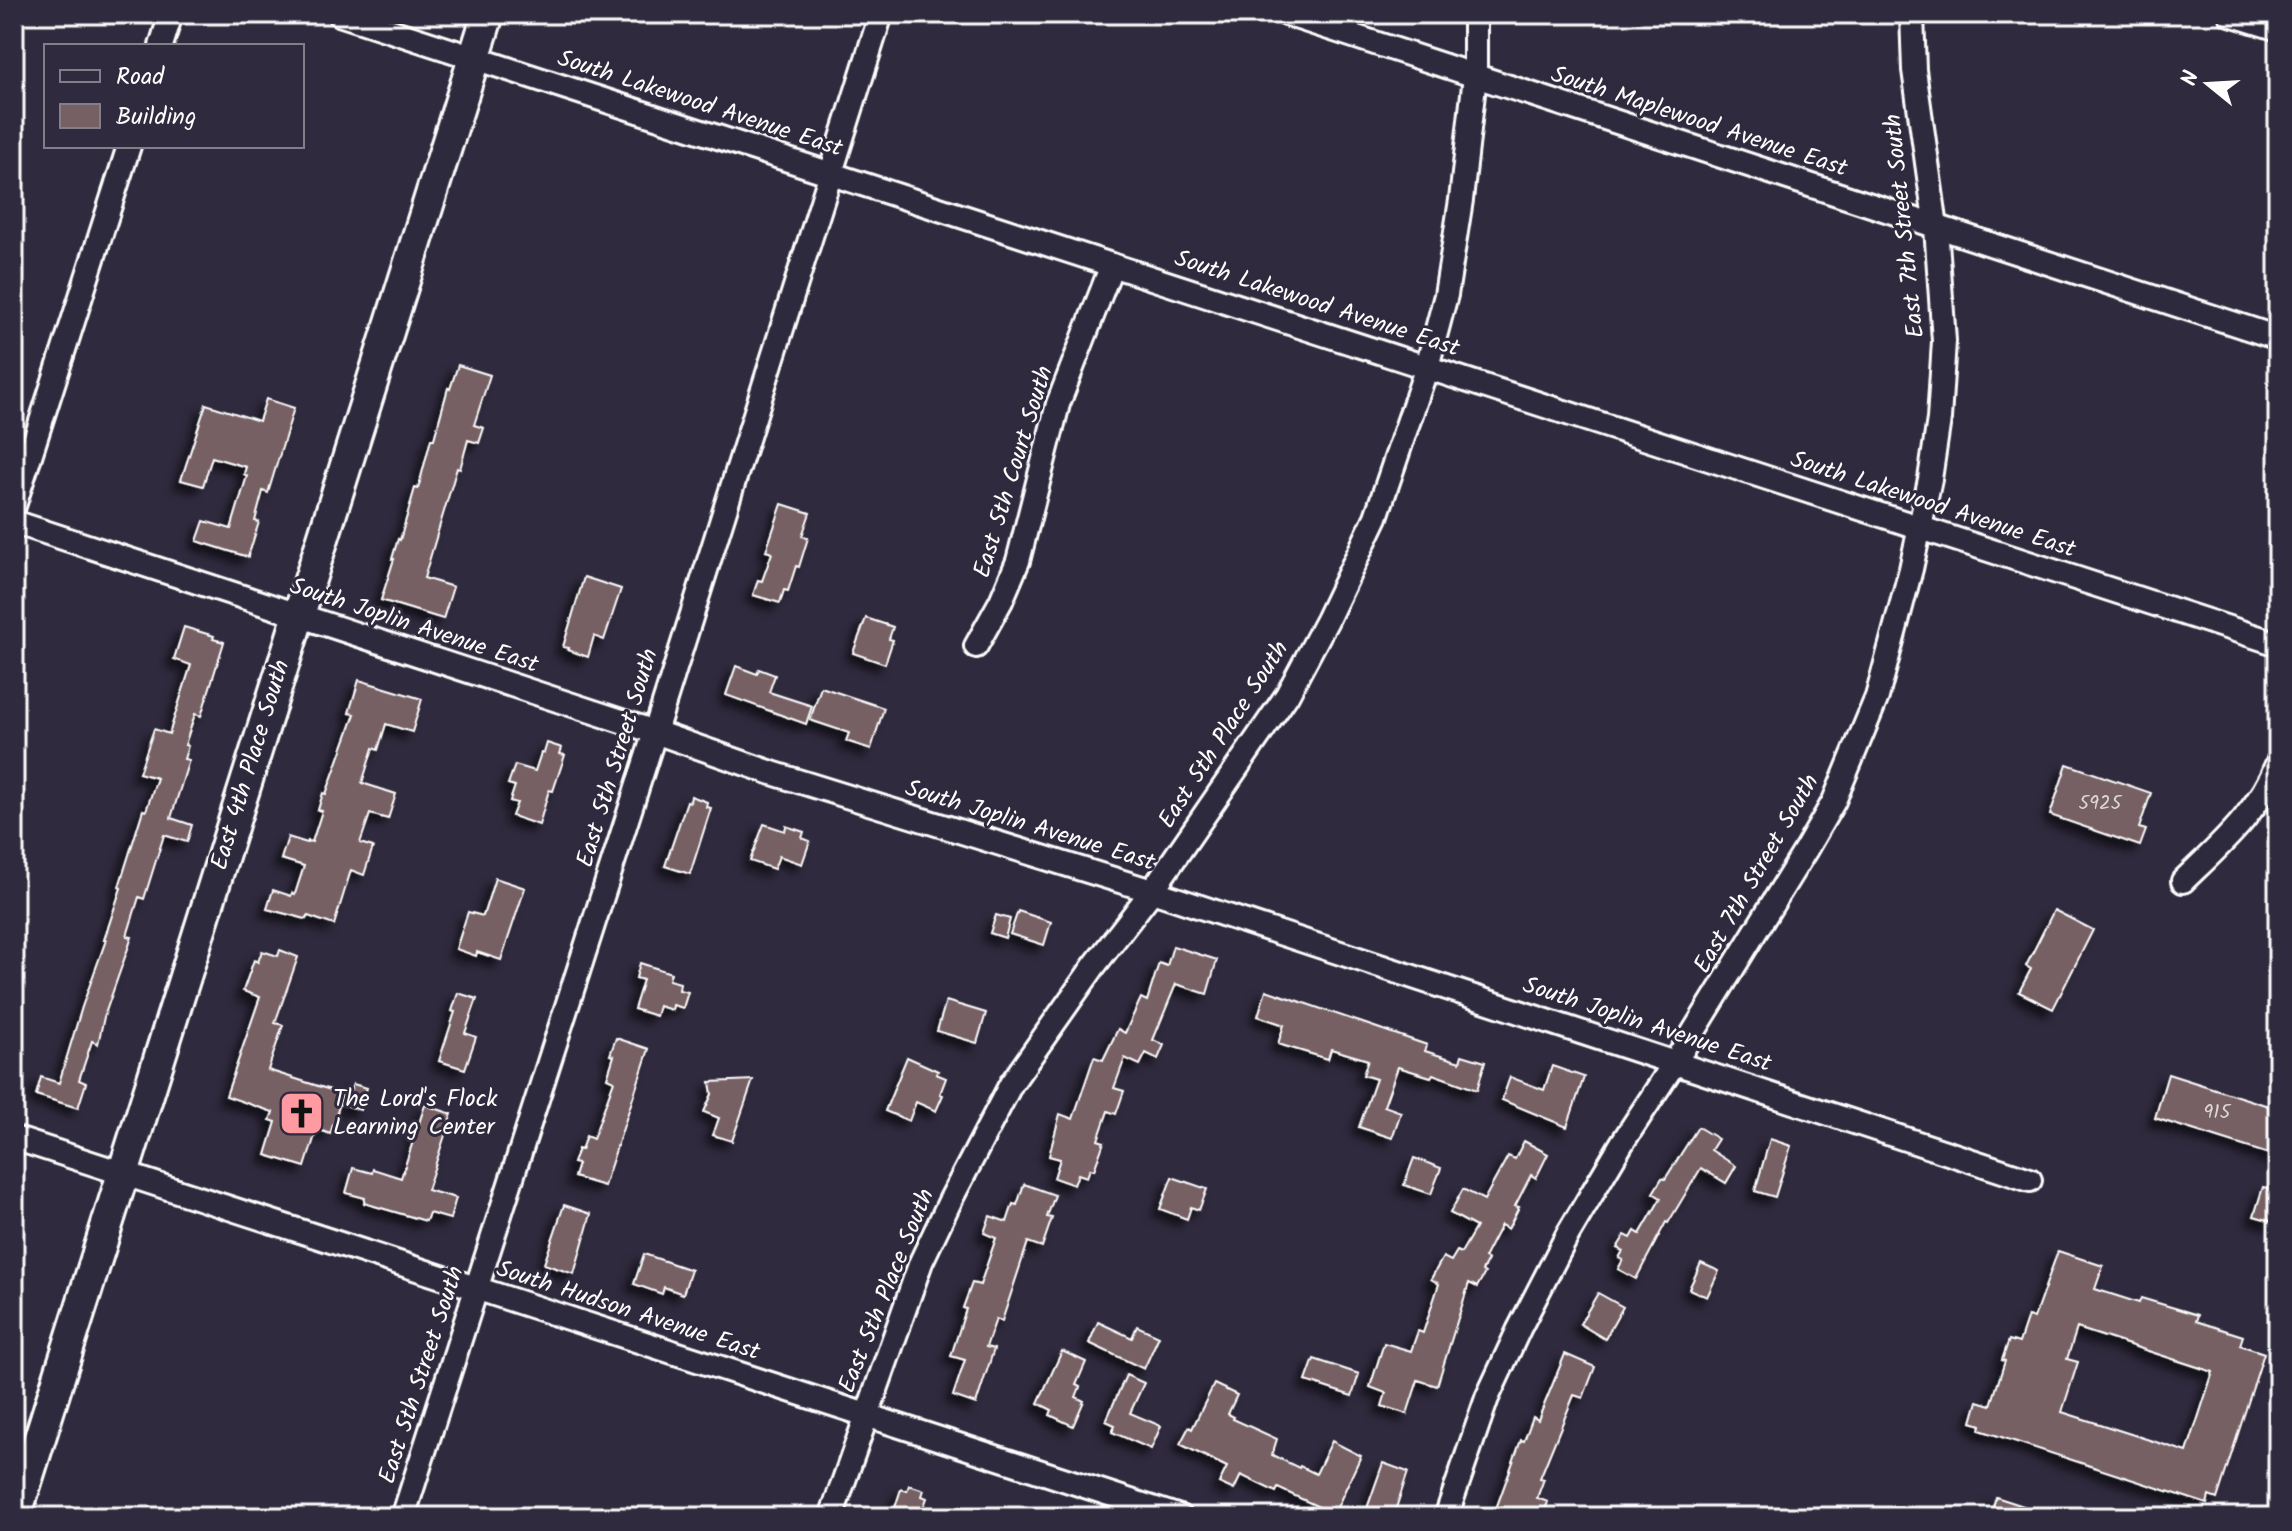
<svg xmlns="http://www.w3.org/2000/svg" width="2292" height="1531" font-family="Kalam,sans-serif">
<style>
.building{fill:#766064;stroke:#fff;stroke-width:2;fill-rule:evenodd;filter:url(#shadow)}
.lines{fill:none;stroke-linecap:round;stroke-linejoin:round}
.street-casing{stroke:#fff;stroke-width:28}
.secondary-casing{stroke:#fff;stroke-width:36}
.street{stroke:#2f2a3d;stroke-width:22}
.secondary{stroke:#2f2a3d;stroke-width:30}
.labels{text-anchor:middle;dominant-baseline:central;stroke-width:6;stroke-linejoin:round;paint-order:stroke}
.number-label{font-size:20px;fill:#ddd7d8}
.street-label{font-size:24px;fill:#fff;stroke:#2f2a3d}
.poi-label{font-size:24px;fill:#fff;stroke:#2f2a3d;text-anchor:start}
</style>
<defs>
<filter id="shadow"><feDropShadow dx="-7" dy="7" stdDeviation="4" flood-color="#0009"/></filter>
</defs>
<rect width="100%" height="100%" fill="#2f2a3d"/>
<filter id="ink" filterUnits="userSpaceOnUse"><feTurbulence type="fractalNoise" baseFrequency=".0125" numOctaves="2"/><feDisplacementMap in="SourceGraphic" scale="16" xChannelSelector="R" yChannelSelector="G"/><feConvolveMatrix kernelMatrix="1 2 1 2 8 2 1 2 1" color-interpolation-filters="sRGB"/></filter>
<g filter="url(#ink)">
<g class="building">
<path d="M 458,365 L 490,375 L 474,425 L 484,428 L 479,443 L 468,440 L 460,469 L 457,468 L 424,578 L 453,587 L 443,619 L 381,600 L 394,559 L 392,559 L 398,539 L 400,540 L 415,488 L 418,489 L 431,439 L 434,439 L 448,388 L 450,389 Z"/>
<path d="M 266,399 L 294,408 L 268,493 L 263,491 L 255,521 L 259,522 L 248,557 L 197,541 L 204,521 L 231,529 L 247,476 L 244,474 L 246,467 L 212,457 L 203,486 L 181,480 L 206,404 L 259,421 Z"/>
<path d="M 782,504 L 810,513 L 802,536 L 808,538 L 799,567 L 796,566 L 788,591 L 784,590 L 780,603 L 753,595 L 758,580 L 762,581 L 772,553 L 766,551 Z"/>
<path d="M 584,577 L 621,589 L 604,640 L 594,636 L 588,657 L 568,650 L 569,648 L 563,647 Z"/>
<path d="M 866,618 L 893,627 L 889,639 L 893,640 L 885,664 L 853,653 Z"/>
<path d="M 184,627 L 214,636 L 213,639 L 224,642 L 201,716 L 195,714 L 185,745 L 188,746 L 184,759 L 189,760 L 171,818 L 192,825 L 187,842 L 164,835 L 144,899 L 139,897 L 127,936 L 132,937 L 104,1017 L 98,1044 L 92,1041 L 79,1080 L 86,1083 L 78,1108 L 36,1095 L 41,1077 L 59,1083 L 82,1007 L 106,940 L 104,940 L 121,888 L 119,887 L 143,810 L 146,811 L 157,778 L 139,773 L 154,729 L 169,734 L 191,665 L 174,659 Z"/>
<path d="M 736,666 L 757,674 L 759,669 L 775,675 L 769,692 L 812,706 L 806,724 L 726,695 Z"/>
<path d="M 359,680 L 422,699 L 412,732 L 386,724 L 378,750 L 373,748 L 362,783 L 396,794 L 388,819 L 370,814 L 360,843 L 373,847 L 364,875 L 351,870 L 334,925 L 308,916 L 306,919 L 267,909 L 273,890 L 291,896 L 292,893 L 295,894 L 304,866 L 281,859 L 288,837 L 307,843 L 308,841 L 312,842 L 322,811 L 318,810 L 323,793 L 326,794 L 355,714 L 349,713 Z"/>
<path d="M 821,687 L 884,708 L 871,749 L 846,741 L 849,733 L 810,720 Z"/>
<path d="M 547,743 L 562,748 L 560,754 L 565,755 L 553,791 L 549,790 L 539,825 L 512,816 L 517,803 L 510,801 L 515,786 L 508,784 L 515,765 L 535,771 L 541,753 L 544,753 Z"/>
<path d="M 2067,764 L 2151,793 L 2139,828 L 2146,830 L 2140,846 L 2050,815 Z"/>
<path d="M 691,796 L 707,802 L 706,807 L 711,808 L 690,874 L 665,866 L 687,801 L 690,802 Z"/>
<path d="M 764,824 L 785,831 L 786,826 L 804,832 L 802,838 L 810,841 L 802,864 L 779,856 L 774,869 L 750,861 Z"/>
<path d="M 495,878 L 525,888 L 501,960 L 477,952 L 476,956 L 456,949 L 468,912 L 483,916 Z"/>
<path d="M 2054,910 L 2093,930 L 2053,1009 L 2019,992 L 2031,969 L 2026,966 Z"/>
<path d="M 1018,911 L 1051,922 L 1044,945 L 1010,934 Z"/>
<path d="M 996,915 L 1010,919 L 1005,938 L 990,933 Z"/>
<path d="M 1173,946 L 1217,960 L 1207,994 L 1176,984 L 1153,1040 L 1164,1045 L 1158,1059 L 1146,1053 L 1140,1065 L 1125,1058 L 1114,1088 L 1124,1091 L 1116,1114 L 1108,1111 L 1098,1140 L 1104,1142 L 1094,1170 L 1090,1169 L 1087,1177 L 1078,1174 L 1074,1185 L 1054,1178 L 1060,1159 L 1049,1156 L 1060,1114 L 1073,1119 L 1094,1057 L 1103,1060 L 1118,1029 L 1125,1033 L 1141,998 L 1147,1001 L 1159,963 L 1167,966 Z"/>
<path d="M 280,950 L 298,957 L 275,1023 L 283,1025 L 268,1070 L 343,1094 L 330,1134 L 317,1129 L 305,1167 L 266,1155 L 276,1122 L 270,1120 L 273,1112 L 226,1096 L 260,997 L 243,991 L 254,960 L 258,962 L 262,951 L 278,956 Z"/>
<path d="M 640,963 L 671,973 L 669,980 L 680,983 L 679,990 L 688,992 L 683,1008 L 673,1005 L 672,1010 L 659,1006 L 656,1016 L 634,1009 L 643,980 L 636,978 Z"/>
<path d="M 1266,990 L 1427,1045 L 1425,1051 L 1460,1062 L 1462,1055 L 1485,1062 L 1477,1090 L 1433,1074 L 1431,1077 L 1398,1067 L 1384,1106 L 1401,1112 L 1392,1138 L 1359,1127 L 1376,1079 L 1363,1075 L 1368,1060 L 1331,1049 L 1328,1059 L 1278,1044 L 1284,1025 L 1258,1016 Z"/>
<path d="M 458,993 L 477,999 L 465,1033 L 476,1037 L 465,1069 L 439,1061 L 455,1012 L 452,1011 Z"/>
<path d="M 946,1001 L 986,1013 L 977,1043 L 937,1031 Z"/>
<path d="M 616,1038 L 649,1049 L 604,1186 L 574,1177 L 578,1164 L 573,1163 L 578,1149 L 581,1150 L 586,1136 L 593,1139 L 614,1081 L 607,1078 L 614,1056 L 610,1055 Z"/>
<path d="M 907,1057 L 938,1071 L 936,1074 L 946,1078 L 940,1094 L 943,1095 L 936,1111 L 916,1102 L 909,1121 L 885,1111 Z"/>
<path d="M 1552,1066 L 1584,1077 L 1567,1127 L 1502,1100 L 1510,1077 L 1544,1090 Z"/>
<path d="M 2168,1074 L 2278,1109 L 2278,1157 L 2155,1118 Z"/>
<path d="M 753,1080 L 732,1141 L 713,1135 L 719,1118 L 704,1112 L 712,1094 L 710,1082 Z"/>
<path d="M 353,1084 L 367,1088 L 360,1110 L 345,1105 Z"/>
<path d="M 425,1105 L 452,1114 L 427,1190 L 456,1198 L 450,1219 L 429,1213 L 426,1221 L 364,1203 L 365,1198 L 346,1193 L 353,1168 L 372,1173 L 373,1169 L 401,1178 Z"/>
<path d="M 1698,1127 L 1718,1139 L 1711,1150 L 1736,1166 L 1726,1183 L 1701,1168 L 1668,1223 L 1666,1222 L 1636,1279 L 1618,1269 L 1623,1260 L 1619,1258 L 1623,1251 L 1617,1248 L 1625,1235 L 1631,1238 L 1635,1231 L 1640,1234 L 1661,1198 L 1653,1193 L 1662,1178 L 1665,1179 Z"/>
<path d="M 1770,1139 L 1791,1146 L 1775,1197 L 1755,1191 Z"/>
<path d="M 1524,1141 L 1548,1154 L 1536,1178 L 1531,1175 L 1515,1206 L 1519,1207 L 1508,1229 L 1501,1225 L 1484,1258 L 1488,1260 L 1482,1271 L 1485,1273 L 1477,1287 L 1469,1283 L 1437,1386 L 1418,1380 L 1407,1414 L 1382,1406 L 1386,1393 L 1370,1387 L 1384,1343 L 1411,1351 L 1418,1331 L 1423,1333 L 1439,1284 L 1431,1279 L 1443,1257 L 1451,1261 L 1457,1251 L 1461,1253 L 1476,1227 L 1450,1213 L 1463,1189 L 1484,1200 L 1508,1156 L 1515,1159 Z"/>
<path d="M 1414,1158 L 1441,1168 L 1431,1194 L 1404,1185 Z"/>
<path d="M 1172,1177 L 1207,1189 L 1199,1210 L 1191,1207 L 1187,1219 L 1160,1209 Z"/>
<path d="M 1024,1184 L 1055,1195 L 1047,1217 L 1052,1218 L 1042,1247 L 1028,1242 L 1002,1321 L 996,1319 L 986,1347 L 994,1349 L 976,1404 L 953,1396 L 965,1360 L 951,1356 L 966,1309 L 963,1308 L 972,1283 L 980,1285 L 996,1238 L 984,1233 L 990,1216 L 1007,1222 L 1013,1204 L 1017,1205 Z"/>
<path d="M 2263,1187 L 2278,1191 L 2278,1223 L 2254,1216 Z"/>
<path d="M 564,1205 L 591,1214 L 574,1274 L 544,1264 Z"/>
<path d="M 2058,1251 L 2103,1266 L 2095,1289 L 2139,1303 L 2141,1298 L 2198,1315 L 2196,1321 L 2243,1336 L 2240,1345 L 2264,1353 L 2217,1499 L 2209,1496 L 2207,1504 L 1980,1430 L 1981,1425 L 1972,1422 L 1978,1401 L 1991,1405 L 2005,1361 L 2002,1360 L 2009,1340 L 2019,1343 L 2028,1316 L 2034,1318 ZM 2077,1328 L 2213,1372 L 2187,1452 L 2062,1412 L 2078,1362 L 2067,1359 Z"/>
<path d="M 644,1254 L 691,1270 L 683,1294 L 664,1287 L 662,1294 L 634,1284 Z"/>
<path d="M 1701,1263 L 1719,1271 L 1707,1297 L 1689,1289 Z"/>
<path d="M 1598,1293 L 1623,1307 L 1605,1339 L 1580,1324 Z"/>
<path d="M 1098,1322 L 1132,1338 L 1137,1326 L 1159,1336 L 1144,1369 L 1089,1343 Z"/>
<path d="M 1062,1351 L 1086,1362 L 1076,1385 L 1080,1387 L 1076,1397 L 1084,1401 L 1073,1426 L 1050,1415 L 1052,1410 L 1038,1403 Z"/>
<path d="M 1565,1354 L 1595,1367 L 1583,1398 L 1574,1395 L 1540,1478 L 1544,1479 L 1537,1498 L 1548,1502 L 1542,1517 L 1493,1517 L 1521,1440 L 1524,1441 L 1533,1417 L 1538,1420 Z"/>
<path d="M 1314,1359 L 1359,1374 L 1352,1396 L 1306,1381 Z"/>
<path d="M 1126,1375 L 1144,1383 L 1130,1413 L 1161,1426 L 1151,1449 L 1112,1432 L 1115,1425 L 1106,1421 Z"/>
<path d="M 1214,1384 L 1237,1395 L 1228,1414 L 1234,1417 L 1233,1419 L 1277,1439 L 1272,1455 L 1299,1468 L 1300,1466 L 1316,1474 L 1332,1441 L 1361,1456 L 1334,1514 L 1278,1488 L 1276,1492 L 1241,1475 L 1234,1490 L 1219,1483 L 1227,1467 L 1180,1444 L 1189,1427 L 1192,1429 Z"/>
<path d="M 1383,1463 L 1408,1472 L 1393,1517 L 1364,1517 Z"/>
<path d="M 909,1485 L 924,1490 L 922,1496 L 927,1498 L 920,1517 L 892,1517 L 901,1489 L 907,1491 Z"/>
<path d="M 1996,1497 L 2048,1514 L 2048,1517 L 1990,1517 Z"/>
</g>
<g class="lines">
<defs>
<g id="street">
<path d="M 339,14 L 2278,644"/>
<path d="M 1286,14 L 2278,338"/>
<path d="M 2230,14 L 2278,29"/>
<path d="M 161,46 L 171,14"/>
<path d="M 14,506 L 129,146"/>
<path d="M 14,522 L 655,732 L 772,773 L 1152,891 L 2030,1180"/>
<path d="M 976,646 L 1001,601 L 1018,561 L 1058,404 L 1112,265"/>
<path d="M 2183,881 C 2220,845 2259,812 2278,762"/>
<path d="M 14,1138 L 1180,1517"/>
<path d="M 403,1517 L 655,732 L 881,14"/>
<path d="M 831,1517 L 921,1262 L 951,1199 L 1011,1084 L 1094,966 L 1152,891 L 1287,695 L 1327,620 L 1376,517 L 1427,367 L 1446,295 L 1461,200 L 1475,76 L 1475,14"/>
<path d="M 1446,1517 L 1487,1398 L 1519,1329 L 1568,1234 L 1622,1143 L 1675,1062 L 1805,851 L 1834,801 L 1877,697 L 1911,569 L 1930,479 L 1939,419 L 1944,341 L 1936,227 L 1914,70 L 1912,14"/>
</g>
<path id="secondary" d="M 15,1517 L 488,14"/>
</defs>
<use href="#street" class="street-casing"/>
<use href="#secondary" class="secondary-casing"/>
<use href="#street" class="street"/>
<use href="#secondary" class="secondary"/>
</g>
</g>
<defs>
<symbol id="church-square" viewBox="-11 -11 22 22"><rect x="-9" y="-9" width="18" height="18" rx="4" fill="#ff9aa2" stroke="#2f2a3d"/><path d="M-1.2-6h2.4v3.5h3.3v2.4h-3.3V6h-2.4V-.1h-3.3v-2.4h3.3Z" fill="#111"/></symbol>
</defs>
<g fill-rule="evenodd">
<use href="#church-square" x="276" y="1088" width="51" height="51"/>
</g>
<g class="labels">
<g class="number-label">
<text x="2100" y="804">5925</text>
<text x="2217" y="1113">915</text>
</g>
<g class="street-label">
<text transform="translate(700 104) rotate(18)">South Lakewood Avenue East</text>
<text transform="translate(1699 122) rotate(18)">South Maplewood Avenue East</text>
<text transform="translate(1905 226) rotate(-96)">East 7th Street South</text>
<text transform="translate(1317 304) rotate(18)">South Lakewood Avenue East</text>
<text transform="translate(1014 472) rotate(-73)">East 5th Court South</text>
<text transform="translate(1933 505) rotate(18)">South Lakewood Avenue East</text>
<text transform="translate(414 626) rotate(18)">South Joplin Avenue East</text>
<text transform="translate(1224 735) rotate(-57)">East 5th Place South</text>
<text transform="translate(618 758) rotate(-73)">East 5th Street South</text>
<text transform="translate(251 765) rotate(-73)">East 4th Place South</text>
<text transform="translate(1030 826) rotate(17)">South Joplin Avenue East</text>
<text transform="translate(1757 874) rotate(-60)">East 7th Street South</text>
<text transform="translate(1647 1025) rotate(18)">South Joplin Avenue East</text>
<text transform="translate(887 1291) rotate(-68)">East 5th Place South</text>
<text transform="translate(628 1311) rotate(18)">South Hudson Avenue East</text>
<text transform="translate(422 1375) rotate(-72)">East 5th Street South</text>
</g>
<g class="poi-label">
<text x="333" y="1099">The Lord's Flock<tspan x="333" dy="28">Learning Center</tspan></text>
</g>
</g>
<rect width="2292" height="1531" fill="none" stroke="#2f2a3d" stroke-width="48"/>
<rect x="24" y="24" width="2244" height="1483" fill="none" stroke="#fff" stroke-width="3" filter="url(#ink)"/>
<rect x="44" y="44" width="260" height="104" fill="#2f2a3d" stroke="#827f8b" stroke-width="2"/>
<rect x="60" y="70" width="40" height="12" fill="#2f2a3d" stroke="#827f8b" stroke-width="2"/>
<text x="116" y="84" font-size="24" fill="#ffffff">Road</text>
<rect x="60" y="104" width="40" height="24" fill="#766064" stroke="#827f8b" stroke-width="2"/>
<text x="116" y="124" font-size="24" fill="#ffffff">Building</text>
<g transform="translate(2208 84) rotate(288)" stroke="#2f2a3d" stroke-width="6" paint-order="stroke">
<path d="M0-6L14 30L0 20L-14 30Z" fill="#ffffff"/>
<text y="-12" font-size="22" font-weight="bold" text-anchor="middle" fill="#ffffff">N</text>
</g>
</svg>
